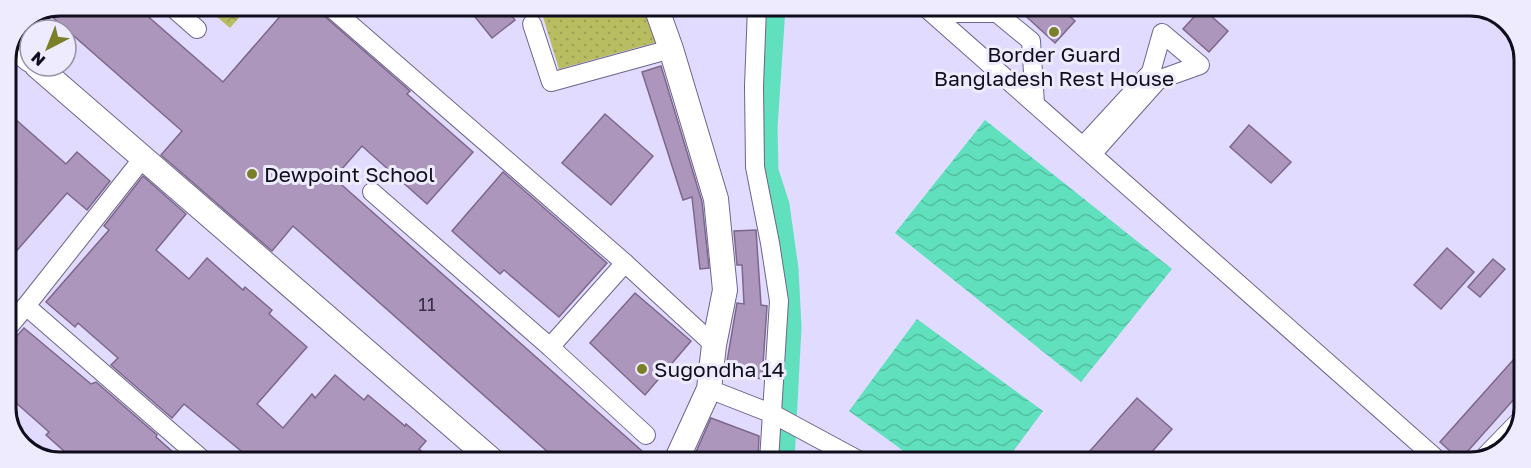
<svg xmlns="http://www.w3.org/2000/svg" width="1531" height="468" font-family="'Golos Text',sans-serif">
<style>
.park{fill:url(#park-crowns)}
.garden{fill:url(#garden-dots)}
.water{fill:url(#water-waves)}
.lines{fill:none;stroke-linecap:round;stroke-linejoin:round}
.canal{stroke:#60e0bc;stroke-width:21}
.building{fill:#ad96bc;stroke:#7d678b;stroke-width:1.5}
.lane-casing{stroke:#6c658c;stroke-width:11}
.street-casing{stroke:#6c658c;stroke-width:20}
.secondary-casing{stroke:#6c658c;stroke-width:26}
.lane{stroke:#fff;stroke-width:9}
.street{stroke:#fff;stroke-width:18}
.secondary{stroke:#fff;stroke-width:24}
.poi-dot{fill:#7b7f28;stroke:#edebfd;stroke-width:2}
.labels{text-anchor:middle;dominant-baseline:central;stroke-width:6;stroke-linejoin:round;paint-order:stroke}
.number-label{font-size:18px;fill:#372f44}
.poi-label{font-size:21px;fill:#100d1c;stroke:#edebfd;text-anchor:start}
.rim{fill:none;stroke:#100d1c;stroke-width:3}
</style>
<defs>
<pattern id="park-crowns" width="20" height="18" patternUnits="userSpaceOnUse" patternTransform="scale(1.5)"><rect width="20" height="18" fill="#b8bd62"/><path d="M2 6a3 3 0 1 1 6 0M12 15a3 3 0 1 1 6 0" fill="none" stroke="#9da154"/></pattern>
<pattern id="garden-dots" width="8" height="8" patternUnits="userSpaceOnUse" patternTransform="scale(1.5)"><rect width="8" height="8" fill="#b8bd62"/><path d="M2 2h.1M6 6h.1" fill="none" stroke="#9da154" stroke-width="1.8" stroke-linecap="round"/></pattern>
<pattern id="water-waves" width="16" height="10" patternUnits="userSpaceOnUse" patternTransform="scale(1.5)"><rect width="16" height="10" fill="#60e0bc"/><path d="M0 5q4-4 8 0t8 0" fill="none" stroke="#52bfa1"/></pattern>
</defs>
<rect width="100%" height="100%" fill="#e0dbff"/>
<path class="park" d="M 204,6 L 249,6 L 230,28 Z"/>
<path class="garden" d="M 540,7 L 644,7 L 657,42 L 559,69 Z"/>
<g class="water">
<path d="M 985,120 L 1172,269 L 1081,382 L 895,233 Z"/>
<path d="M 917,319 L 1043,411 L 1006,461 L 917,461 L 849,411 Z"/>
</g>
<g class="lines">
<path class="canal" d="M 775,7 L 767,128 L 768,171 L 779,205 L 788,269 L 791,327 L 784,461"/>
</g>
<g class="building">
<path d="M 60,6 L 136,6 L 223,82 L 289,6 L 318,6 L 322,14 L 410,91 L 407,94 L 473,152 L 427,204 L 362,146 L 334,178 L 642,451 L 633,461 L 558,461 L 293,226 L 272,251 L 161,155 L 182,131 L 50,15 Z"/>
<path d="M 467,7 L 505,7 L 515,20 L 492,38 Z"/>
<path d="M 1016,7 L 1060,7 L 1075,21 L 1055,43 Z"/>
<path d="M 1202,8 L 1228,31 L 1209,52 L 1183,29 Z"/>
<path d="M 661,66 L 702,202 L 709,268 L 700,269 L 692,197 L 683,200 L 642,72 Z"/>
<path d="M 605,114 L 653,156 L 611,205 L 562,163 Z"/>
<path d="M 14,118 L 66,164 L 77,152 L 110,181 L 87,210 L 67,193 L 6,263 L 6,188 L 17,176 L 6,166 L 6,127 Z"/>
<path d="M 1249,125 L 1291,162 L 1271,183 L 1230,147 Z"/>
<path d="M 503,172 L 607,263 L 559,317 L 504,270 L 500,274 L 452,231 Z"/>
<path d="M 143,176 L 186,214 L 156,250 L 189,279 L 207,258 L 243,290 L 245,287 L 272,310 L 269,314 L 307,347 L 257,404 L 283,428 L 312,394 L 315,398 L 335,375 L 364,400 L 368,395 L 405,426 L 406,424 L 426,441 L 419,449 L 433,461 L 259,460 L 249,452 L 246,455 L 184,404 L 172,418 L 111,365 L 118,358 L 78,323 L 75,327 L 46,302 L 109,230 L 104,226 Z"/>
<path d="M 756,230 L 761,305 L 767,306 L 762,379 L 725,373 L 737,303 L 744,304 L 742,265 L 737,265 L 734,231 Z"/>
<path d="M 1447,248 L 1474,272 L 1441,309 L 1414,285 Z"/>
<path d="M 1493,259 L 1505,269 L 1480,297 L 1468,287 Z"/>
<path d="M 635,293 L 691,341 L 645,395 L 590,343 Z"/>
<path d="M 24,328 L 91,384 L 96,382 L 157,435 L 156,437 L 182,460 L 74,460 L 46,435 L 49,432 L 6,394 L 6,348 Z"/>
<path d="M 1523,349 L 1523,389 L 1460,460 L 1440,442 Z"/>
<path d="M 1137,398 L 1172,429 L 1143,462 L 1081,461 Z"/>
<path d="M 711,418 L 759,436 L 758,461 L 692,461 Z"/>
</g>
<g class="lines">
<defs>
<path id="lane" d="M 1474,461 L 1517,417"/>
<g id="street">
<path d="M 171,6 L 197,29"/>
<path d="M 329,6 L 625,263"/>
<path d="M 757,7 L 754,86 L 755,167 L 770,243 L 779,301 L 769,461"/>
<path d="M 925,7 L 1440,462"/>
<path d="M 932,13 L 997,13 L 1031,41 L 1035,104"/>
<path d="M 532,24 L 551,82 L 671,49"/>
<path d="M 1083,146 L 1151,72 L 1162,33 L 1200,65 L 1158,80 L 1092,154"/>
<path d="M 143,158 L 26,306 L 203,460"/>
<path d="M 372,192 L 550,347 L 646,435"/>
<path d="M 6,330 L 26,306"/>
<path d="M 550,347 L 625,263 L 714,345"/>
<path d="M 709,389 L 773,414 L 860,461"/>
</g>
<g id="secondary">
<path d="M 656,7 L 671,49 L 716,199 L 725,290 L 714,345 L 709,389 L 676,461"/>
<path d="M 12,45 L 30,60"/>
<path d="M 37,66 L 493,461"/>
</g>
</defs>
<use href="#lane" class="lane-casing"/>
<use href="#street" class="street-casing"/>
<use href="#secondary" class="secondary-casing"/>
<use href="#lane" class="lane"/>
<use href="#street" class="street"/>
<use href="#secondary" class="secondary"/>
</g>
<g class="poi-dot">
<circle cx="1054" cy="32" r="6"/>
<circle cx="252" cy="174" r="6"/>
<circle cx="642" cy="369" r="6"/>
</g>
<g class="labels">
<g class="number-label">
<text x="427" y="304">11</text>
</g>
<g class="poi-label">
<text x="1054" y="54" text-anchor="middle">Border Guard<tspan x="1054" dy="24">Bangladesh Rest House</tspan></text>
<text x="264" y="174">Dewpoint School</text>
<text x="654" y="369">Sugondha 14</text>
</g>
</g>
<path d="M0 0H1531V468H0ZM60 16H1470A44 44 0 0 1 1514 60V408A44 44 0 0 1 1470 452H60A44 44 0 0 1 16 408V60A44 44 0 0 1 60 16Z" fill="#edebfd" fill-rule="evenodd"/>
<path class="rim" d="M60 16H1470A44 44 0 0 1 1514 60V408A44 44 0 0 1 1470 452H60A44 44 0 0 1 16 408V60A44 44 0 0 1 60 16Z"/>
<g transform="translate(48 48) rotate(222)"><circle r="28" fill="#edebfd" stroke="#9592a3" stroke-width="1.5"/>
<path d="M0-4.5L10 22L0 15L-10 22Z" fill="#7b7f28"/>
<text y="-9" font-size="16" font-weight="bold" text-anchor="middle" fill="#100d1c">N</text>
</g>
</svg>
